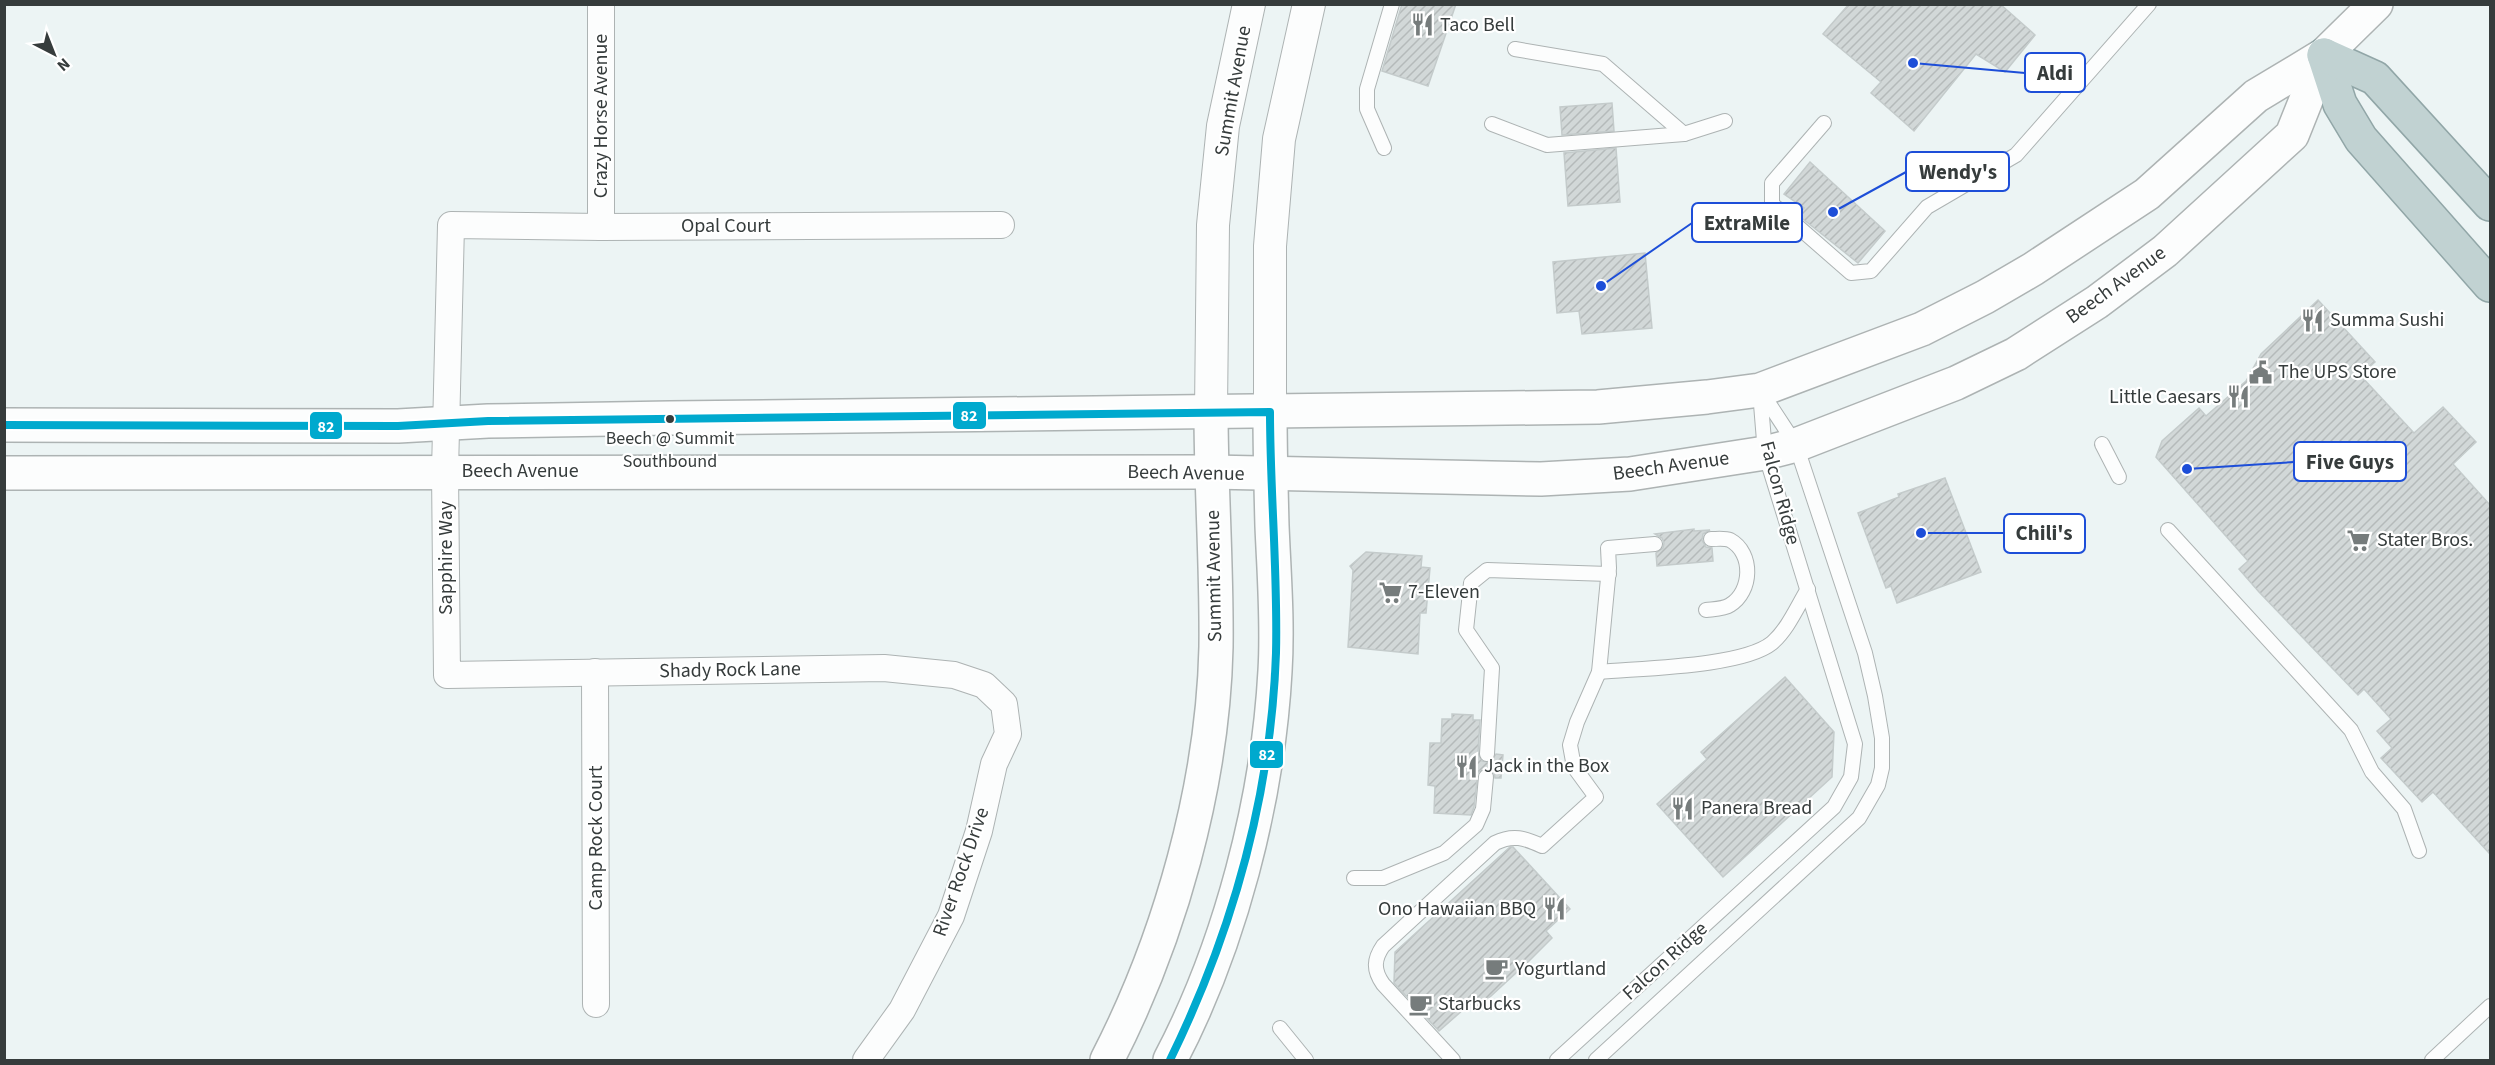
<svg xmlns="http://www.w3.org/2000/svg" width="2495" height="1065" font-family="'Source Sans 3',sans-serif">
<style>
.building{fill:url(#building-hatch);stroke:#c4cbcb;stroke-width:1.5}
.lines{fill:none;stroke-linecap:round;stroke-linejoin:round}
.service-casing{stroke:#adb3b3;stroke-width:16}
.minor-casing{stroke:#adb3b3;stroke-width:28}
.tertiary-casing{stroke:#adb3b3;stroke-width:34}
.secondary-casing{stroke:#adb3b3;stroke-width:36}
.motorway-casing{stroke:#91a6a7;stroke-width:36}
.service{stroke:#fcfdfd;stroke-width:14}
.minor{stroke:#fcfdfd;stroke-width:26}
.tertiary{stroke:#fcfdfd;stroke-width:32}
.secondary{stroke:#fcfdfd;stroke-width:33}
.motorway{stroke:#c1d2d2;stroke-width:33}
.bus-1-casing{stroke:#fff;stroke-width:12}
.bus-1{stroke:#00a9ce;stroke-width:8}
.bus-dot{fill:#363c3c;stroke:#fff;stroke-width:2}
.labels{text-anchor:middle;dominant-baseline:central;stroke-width:4.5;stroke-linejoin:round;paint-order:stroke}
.bus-label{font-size:18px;fill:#363c3c;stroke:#fff}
.poi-label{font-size:20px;fill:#363c3c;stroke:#fff;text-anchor:start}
.street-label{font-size:20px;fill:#363c3c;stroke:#fff}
.leader{fill:none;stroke:#1d4ed8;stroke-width:2}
.callout-dot{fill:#1d4ed8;stroke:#fff;stroke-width:2}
.callout{fill:#fff;stroke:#1d4ed8;stroke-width:2}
.callout-label{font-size:21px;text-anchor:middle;font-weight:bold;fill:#363c3c}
.line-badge{stroke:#fff;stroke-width:2}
.badge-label{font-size:16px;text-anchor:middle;font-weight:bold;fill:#fff}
</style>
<defs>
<pattern id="building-hatch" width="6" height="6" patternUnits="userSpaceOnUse" patternTransform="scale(1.5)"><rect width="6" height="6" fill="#d2d8d8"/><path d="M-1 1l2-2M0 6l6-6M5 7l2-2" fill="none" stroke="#b5baba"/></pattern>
</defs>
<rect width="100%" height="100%" fill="#ecf4f4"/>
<g class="building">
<path d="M 1402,4 L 1456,4 L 1428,86 L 1382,71 Z"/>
<path d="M 1849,4 L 2000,4 L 2035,35 L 2005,72 L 1976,54 L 1914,131 L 1871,93 L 1881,82 L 1823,34 Z"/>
<path d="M 1612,103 L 1614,131 L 1562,135 L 1560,107 Z"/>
<path d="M 1616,148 L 1620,202 L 1568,206 L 1564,153 Z"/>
<path d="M 1810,162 L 1885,231 L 1858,263 L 1798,215 L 1804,208 L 1784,194 Z"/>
<path d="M 1645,253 L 1652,328 L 1582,334 L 1579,311 L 1557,313 L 1553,262 Z"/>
<path d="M 2318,300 L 2375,362 L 2360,375 L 2414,433 L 2443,407 L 2476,442 L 2453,464 L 2490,505 L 2490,854 L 2433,792 L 2422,802 L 2381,758 L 2392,748 L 2377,731 L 2391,719 L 2364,689 L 2358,695 L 2259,592 L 2239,569 L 2248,561 L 2156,457 L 2162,441 L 2199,408 L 2206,416 L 2246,381 L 2261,354 Z"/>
<path d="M 1945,478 L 1981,572 L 1897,603 L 1891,586 L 1886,588 L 1858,513 L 1899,497 L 1898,494 Z"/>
<path d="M 1694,529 L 1694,531 L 1710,530 L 1703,534 L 1702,540 L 1706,547 L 1712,548 L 1713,561 L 1657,566 L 1656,553 L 1663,548 L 1664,543 L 1662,538 L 1655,534 Z"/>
<path d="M 1366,552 L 1422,556 L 1421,567 L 1430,568 L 1426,613 L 1420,613 L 1418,654 L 1348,647 L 1353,570 L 1350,566 Z"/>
<path d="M 1785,677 L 1834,732 L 1832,777 L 1723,877 L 1657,804 L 1707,759 L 1701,752 Z"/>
<path d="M 1452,714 L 1473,715 L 1473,720 L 1480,720 L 1478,753 L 1482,761 L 1490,762 L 1496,754 L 1503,755 L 1501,778 L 1495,778 L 1494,773 L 1487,768 L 1478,772 L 1474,807 L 1471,815 L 1434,813 L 1435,786 L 1428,785 L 1430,743 L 1441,743 L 1442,719 L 1452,719 Z"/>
<path d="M 1510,847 L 1513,847 L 1570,909 L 1546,931 L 1552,938 L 1528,962 L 1478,1008 L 1472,1002 L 1439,1031 L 1394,983 L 1395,952 Z"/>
</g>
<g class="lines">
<defs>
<g id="service">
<path d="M 1515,49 L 1603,64 L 1684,134"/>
<path d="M 1824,123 L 1772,183 L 1772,204 L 1851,273 L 1871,271 L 1927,207 L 2016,155 L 2149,4"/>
<path d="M 1492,124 L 1547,145 L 1684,134 L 1725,121"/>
<path d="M 1384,148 L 1367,109 L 1367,89 L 1392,4"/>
<path d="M 2102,444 L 2119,477"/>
<path d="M 2168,530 L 2351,730 L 2372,772 L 2404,809 L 2419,851"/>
<path d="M 1706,610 C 1714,609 1724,609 1730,605 C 1752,592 1754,553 1730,540 C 1725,538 1717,539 1711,539"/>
<path d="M 1599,672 C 1641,668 1742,667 1772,643 C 1788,629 1797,607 1808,589"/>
<path d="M 1487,754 L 1492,668 L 1466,630 L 1471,583 L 1487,570 L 1609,574"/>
<path d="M 1354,878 L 1383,878 L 1444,853 L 1476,825 L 1483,809 L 1486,777"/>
<path d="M 1280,1028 L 1306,1060"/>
<path d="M 1453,1060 L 1383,984 C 1373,970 1374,959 1383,946 L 1495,843 C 1513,834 1525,838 1542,846 L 1596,797 L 1574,767 L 1570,745 L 1577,722 L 1599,672 L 1609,568 L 1608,548 L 1655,544"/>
<path d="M 1557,1060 L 1834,807 L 1851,777 L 1855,744 L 1765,453 L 1760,392"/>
<path d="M 1596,1060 L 1859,818 L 1878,785 L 1882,768 L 1882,738 L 1875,696 L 1865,653 L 1796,445 L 1760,390"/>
<path d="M 2432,1060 L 2490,1006"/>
</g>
<g id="minor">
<path d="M 601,4 L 601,227"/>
<path d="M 595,672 L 596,1004"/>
<path d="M 866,1060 L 902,1010 L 951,916 L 979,831 L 994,764 L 1008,734 L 1004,704 L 984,685 L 954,675 L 884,668 L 447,675 L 445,471 L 451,225 L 601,227 L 1001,225"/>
</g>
<g id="tertiary">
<path d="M 1211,411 L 1213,225 L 1223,126 L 1249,4"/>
<path d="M 1270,412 L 1270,246 L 1279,139 L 1309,4"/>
</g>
<g id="secondary">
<path d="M 4,425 L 398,426 L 488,421 L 670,418 L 1598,407 L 1707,397 L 1760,390 L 1922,329 L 1985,297 L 2033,269 L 2147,194 L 2256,96 L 2324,55 L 2376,4"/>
<path d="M 4,473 L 1211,472 L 1541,479 L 1630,474 L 1765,453 L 1796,445 L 1956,383 L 2016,354 L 2097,302 L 2165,251 L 2292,135 L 2324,55"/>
<path d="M 1107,1060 C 1170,938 1213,785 1216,647 C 1217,568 1211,490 1211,411"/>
<path d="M 1170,1060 C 1230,946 1268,800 1275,671 C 1278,623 1274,574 1272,526 C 1271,488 1270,450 1270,412"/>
</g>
<g id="motorway">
<path d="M 2324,55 L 2340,104 L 2361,139 L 2490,285"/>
<path d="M 2324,55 L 2375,78 L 2490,204"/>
</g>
</defs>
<use href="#service" class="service-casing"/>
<use href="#minor" class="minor-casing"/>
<use href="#tertiary" class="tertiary-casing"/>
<use href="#secondary" class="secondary-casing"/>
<use href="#motorway" class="motorway-casing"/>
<use href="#service" class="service"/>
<use href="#minor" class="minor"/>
<use href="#tertiary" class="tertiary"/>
<use href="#secondary" class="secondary"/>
<use href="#motorway" class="motorway"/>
<defs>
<path id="bus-1" d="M 4,425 L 398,426 L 488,421 L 1270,412 C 1270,492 1278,573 1276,653 C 1271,795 1232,933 1170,1060"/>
</defs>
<use href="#bus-1" class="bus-1-casing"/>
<use href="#bus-1" class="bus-1"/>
</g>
<defs>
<symbol id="restaurant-bare" viewBox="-9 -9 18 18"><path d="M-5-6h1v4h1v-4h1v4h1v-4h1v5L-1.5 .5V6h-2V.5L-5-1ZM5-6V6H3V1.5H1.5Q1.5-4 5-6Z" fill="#767c7c" stroke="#fff" stroke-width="2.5" paint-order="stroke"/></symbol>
<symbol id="civic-bare" viewBox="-9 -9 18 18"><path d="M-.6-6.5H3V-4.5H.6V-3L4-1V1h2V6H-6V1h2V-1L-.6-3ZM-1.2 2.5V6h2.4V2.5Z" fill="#767c7c" stroke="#fff" stroke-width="2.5" paint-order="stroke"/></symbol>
<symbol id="supermarket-bare" viewBox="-9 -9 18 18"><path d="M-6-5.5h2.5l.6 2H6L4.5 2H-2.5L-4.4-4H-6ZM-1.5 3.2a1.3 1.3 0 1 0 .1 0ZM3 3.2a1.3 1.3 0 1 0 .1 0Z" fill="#767c7c" stroke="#fff" stroke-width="2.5" paint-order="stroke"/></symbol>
<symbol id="cafe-bare" viewBox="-9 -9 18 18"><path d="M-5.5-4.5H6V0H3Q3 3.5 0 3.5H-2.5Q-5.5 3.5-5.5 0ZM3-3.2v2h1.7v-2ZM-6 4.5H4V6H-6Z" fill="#767c7c" stroke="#fff" stroke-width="2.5" paint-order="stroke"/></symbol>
</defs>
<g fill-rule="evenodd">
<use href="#restaurant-bare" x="1406" y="8" width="33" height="33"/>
<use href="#restaurant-bare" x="2296" y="304" width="33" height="33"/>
<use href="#civic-bare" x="2244" y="356" width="33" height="33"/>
<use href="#restaurant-bare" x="2222" y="380" width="33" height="33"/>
<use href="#supermarket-bare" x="2342" y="524" width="33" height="33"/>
<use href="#supermarket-bare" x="1374" y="576" width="33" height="33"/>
<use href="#restaurant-bare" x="1450" y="750" width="33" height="33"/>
<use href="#restaurant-bare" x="1666" y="792" width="33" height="33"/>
<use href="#restaurant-bare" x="1538" y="892" width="33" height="33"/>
<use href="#cafe-bare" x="1480" y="952" width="33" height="33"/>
<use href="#cafe-bare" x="1404" y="988" width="33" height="33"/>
</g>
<circle class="bus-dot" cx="670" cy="419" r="5"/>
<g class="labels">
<g class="bus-label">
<text x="670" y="438">Beech @ Summit<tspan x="670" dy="23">Southbound</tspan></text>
</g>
<g class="poi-label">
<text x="1440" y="25">Taco Bell</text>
<text x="2330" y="320">Summa Sushi</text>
<text x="2278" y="372">The UPS Store</text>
<text x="2221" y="397" text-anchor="end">Little Caesars</text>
<text x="2377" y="540">Stater Bros.</text>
<text x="1408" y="592">7-Eleven</text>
<text x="1484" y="766">Jack in the Box</text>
<text x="1701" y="808">Panera Bread</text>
<text x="1536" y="909" text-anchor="end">Ono Hawaiian BBQ</text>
<text x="1515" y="969">Yogurtland</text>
<text x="1438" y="1004">Starbucks</text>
</g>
<g class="street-label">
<text transform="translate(1233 91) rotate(-80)">Summit Avenue</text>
<text transform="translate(601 116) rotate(-90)">Crazy Horse Avenue</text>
<text x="726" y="226">Opal Court</text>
<text transform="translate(2116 285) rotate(-36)">Beech Avenue</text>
<text transform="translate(1671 466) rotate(-8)">Beech Avenue</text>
<text x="520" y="471">Beech Avenue</text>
<text transform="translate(1186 473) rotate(1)">Beech Avenue</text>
<text transform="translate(1780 493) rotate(75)">Falcon Ridge</text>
<text transform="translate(446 558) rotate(-90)">Sapphire Way</text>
<text transform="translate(1214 576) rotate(-91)">Summit Avenue</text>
<text transform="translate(730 670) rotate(-1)">Shady Rock Lane</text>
<text transform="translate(596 838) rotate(-90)">Camp Rock Court</text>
<text transform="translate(961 872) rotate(-71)">River Rock Drive</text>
<text transform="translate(1665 961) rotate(-42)">Falcon Ridge</text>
</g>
</g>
<path class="leader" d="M1913 63L2025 73M1833 212L1906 172M1601 286L1692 223M2187 469L2294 462M1921 533L2004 533"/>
<g class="callout-dot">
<circle cx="1913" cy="63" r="6"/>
<circle cx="1833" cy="212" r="6"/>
<circle cx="1601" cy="286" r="6"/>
<circle cx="2187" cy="469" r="6"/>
<circle cx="1921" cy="533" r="6"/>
</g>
<g class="callout">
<rect x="2025" y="53" width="60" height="39" rx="6"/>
<rect x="1906" y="152" width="103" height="39" rx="6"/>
<rect x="1692" y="203" width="110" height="39" rx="6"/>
<rect x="2294" y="442" width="112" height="39" rx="6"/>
<rect x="2004" y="514" width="81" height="39" rx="6"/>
</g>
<g class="callout-label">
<text x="2055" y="80">Aldi</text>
<text x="1958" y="179">Wendy's</text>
<text x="1747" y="230">ExtraMile</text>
<text x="2350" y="469">Five Guys</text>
<text x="2044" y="540">Chili's</text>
</g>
<g class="line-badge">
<rect x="952" y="401" width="35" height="29" rx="6" fill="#00a9ce"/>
<rect x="309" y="411" width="34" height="29" rx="6" fill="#00a9ce"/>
<rect x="1249" y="740" width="35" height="29" rx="6" fill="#00a9ce"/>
</g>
<g class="badge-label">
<text x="969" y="421">82</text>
<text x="326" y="432">82</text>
<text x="1267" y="760">82</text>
</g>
<rect width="2495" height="1065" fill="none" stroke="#363c3c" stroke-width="12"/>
<g transform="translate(54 54) rotate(138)" stroke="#ffffff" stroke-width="4.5" paint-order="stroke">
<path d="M0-4.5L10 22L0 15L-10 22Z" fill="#363c3c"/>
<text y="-9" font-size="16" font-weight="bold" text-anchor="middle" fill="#363c3c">N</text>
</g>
</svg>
